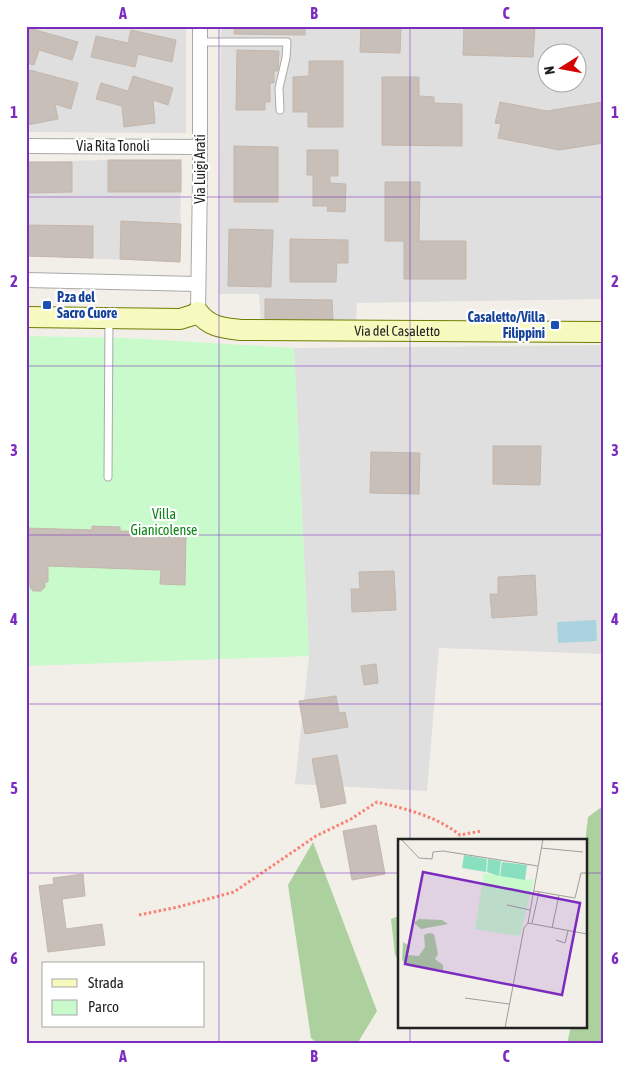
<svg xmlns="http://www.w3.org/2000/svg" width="629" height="1070" font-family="'Asap Condensed',sans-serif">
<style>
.residential{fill:#e0dfdf;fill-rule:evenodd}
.forest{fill:#add19e}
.park{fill:#c8facc}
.water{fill:#aad3df}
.building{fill:#c7bfb8;stroke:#c4b6ab}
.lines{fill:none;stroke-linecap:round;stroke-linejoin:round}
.lane-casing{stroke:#a9a9a9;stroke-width:9}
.street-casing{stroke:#a9a9a9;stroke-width:16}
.secondary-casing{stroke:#707d05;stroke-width:22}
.path{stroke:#fa8072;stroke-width:3;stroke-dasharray:2.5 2.5;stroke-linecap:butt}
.lane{stroke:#fff;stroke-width:7}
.street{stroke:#fff;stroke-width:14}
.secondary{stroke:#f7fabf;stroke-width:20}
.grid{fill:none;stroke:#7b2cbf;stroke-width:1;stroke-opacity:0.55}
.transit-dot{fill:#1a4fb4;stroke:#fff;stroke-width:2}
.labels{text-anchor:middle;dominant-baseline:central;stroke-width:4.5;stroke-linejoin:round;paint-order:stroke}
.street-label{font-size:14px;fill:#222;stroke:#fff}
.transit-label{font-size:14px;font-weight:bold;fill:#164399;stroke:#fff;text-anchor:start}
.park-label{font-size:14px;fill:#0c8416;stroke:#fff}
.inset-road{fill:none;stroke:#9f9d99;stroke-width:1}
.view{fill:#7b2cbf;fill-opacity:0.15;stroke:#7b2cbf;stroke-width:2.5}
.inset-edge{fill:none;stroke:#222;stroke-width:2.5}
.neatline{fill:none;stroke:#7b2cbf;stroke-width:2}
.grid-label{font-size:16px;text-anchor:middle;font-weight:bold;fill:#7b2cbf}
</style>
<rect width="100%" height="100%" fill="#f2efe9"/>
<g class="residential">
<path d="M 26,26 L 186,26 L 186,133 L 26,132 Z"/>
<path d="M 221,26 L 603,26 L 603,299 L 357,303 L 356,324 L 261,323 L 259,294 L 219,294 ZM 546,52 L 576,52 L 576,82 L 546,82 Z"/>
<path d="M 108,160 L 181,160 L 180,262 L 26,256 L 26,162 Z"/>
<path d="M 603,345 L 603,654 L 439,648 L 427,791 L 295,784 L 309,656 L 294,348 Z"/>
</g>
<g class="forest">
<path d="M 603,806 L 603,1044 L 567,1044 L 571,1026 L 585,1026 L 585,843 L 588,817 Z"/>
<path d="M 313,842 L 377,1011 L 357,1044 L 318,1044 L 311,1038 L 288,885 Z"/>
<path d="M 399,916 L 399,961 L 395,955 L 391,919 Z"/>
</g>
<path class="park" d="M 26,336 L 126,338 L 294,348 L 309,656 L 26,666 Z"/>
<path class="water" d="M 596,620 L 597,641 L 558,643 L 557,622 Z"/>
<g class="building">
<path d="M 235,26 L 305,26 L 305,35 L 234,34 Z"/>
<path d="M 361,26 L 401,27 L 400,53 L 360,52 Z"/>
<path d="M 473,26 L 535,26 L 533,57 L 463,55 L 464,28 L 473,28 Z"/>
<path d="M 29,28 L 78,42 L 72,60 L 39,50 L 34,65 L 26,63 L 26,38 Z"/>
<path d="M 131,30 L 176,40 L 172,62 L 138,54 L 135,67 L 91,57 L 96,36 L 128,43 Z"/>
<path d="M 237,50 L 279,51 L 278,71 L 274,71 L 274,83 L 270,83 L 270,102 L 265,102 L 265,110 L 236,110 Z"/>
<path d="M 309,61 L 343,61 L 343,127 L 308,127 L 308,112 L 293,112 L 293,77 L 309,76 Z"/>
<path d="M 30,70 L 78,83 L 71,109 L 55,104 L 58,119 L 27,125 L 26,84 Z"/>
<path d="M 133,76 L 173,88 L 168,105 L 153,100 L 155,123 L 124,127 L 122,106 L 96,99 L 101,83 L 128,91 Z"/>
<path d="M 382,77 L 419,77 L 419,96 L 434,97 L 434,103 L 462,104 L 462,146 L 382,145 Z"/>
<path d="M 500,102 L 547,111 L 603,102 L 603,143 L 559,150 L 498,138 L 501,124 L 495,123 Z"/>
<path d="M 234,146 L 278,147 L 278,202 L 234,202 Z"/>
<path d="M 307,150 L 338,150 L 338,176 L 330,176 L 330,183 L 346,184 L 345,212 L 327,211 L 328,206 L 313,206 L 313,175 L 307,175 Z"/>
<rect x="108" y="160" width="73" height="32"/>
<path d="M 26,162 L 72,162 L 72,192 L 26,193 Z"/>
<path d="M 385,182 L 420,182 L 419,241 L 466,241 L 466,279 L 404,279 L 404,241 L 385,241 Z"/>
<path d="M 121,221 L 181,224 L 180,262 L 120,259 Z"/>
<path d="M 26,225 L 93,226 L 93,258 L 26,256 Z"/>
<path d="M 229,229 L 273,230 L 271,287 L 228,286 Z"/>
<path d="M 290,239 L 348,240 L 348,263 L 337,263 L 336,282 L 290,282 Z"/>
<path d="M 265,299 L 332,300 L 333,320 L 265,321 Z"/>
<path d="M 493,446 L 541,446 L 540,485 L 493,484 Z"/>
<path d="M 371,452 L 420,453 L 419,494 L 370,493 Z"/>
<path d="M 92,526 L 120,527 L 120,531 L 186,533 L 185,585 L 160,584 L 161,570 L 48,566 L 48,582 L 45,582 L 45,587 L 41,591 L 33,591 L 30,587 L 30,582 L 26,582 L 26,528 L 92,530 Z"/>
<path d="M 394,571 L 396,610 L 352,612 L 351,589 L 360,589 L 359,572 Z"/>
<path d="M 535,575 L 537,615 L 492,618 L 490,594 L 498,594 L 498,577 Z"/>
<path d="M 376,664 L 378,683 L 364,685 L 361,666 Z"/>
<path d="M 336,696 L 339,713 L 345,712 L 348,727 L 305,734 L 299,701 Z"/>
<path d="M 337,755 L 346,803 L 321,808 L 312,759 Z"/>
<path d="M 376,825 L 385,874 L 352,880 L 343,831 Z"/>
<path d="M 83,874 L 85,896 L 62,899 L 66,929 L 102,924 L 105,945 L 48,952 L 39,886 L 54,884 L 53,878 Z"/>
</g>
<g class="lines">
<defs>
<g id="lane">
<path d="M 200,42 L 287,42 L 286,58 L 279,88 L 280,110"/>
<path d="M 108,477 L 109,319"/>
</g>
<g id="street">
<path d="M 26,146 L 200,147"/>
<path d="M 26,280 L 198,284"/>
<path d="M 198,312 L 200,178 L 200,26"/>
</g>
<g id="secondary">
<path id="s1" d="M 26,317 L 180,319 L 193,315 L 198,312 C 209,327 223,328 241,330 L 603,332"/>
</g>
</defs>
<use href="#lane" class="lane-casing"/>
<use href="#street" class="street-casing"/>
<use href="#secondary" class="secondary-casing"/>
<path class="path" d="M 139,915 L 178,907 L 234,892 L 316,836 L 351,819 L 377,802 C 406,809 436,816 460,835 L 481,831"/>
<use href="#lane" class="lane"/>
<use href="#street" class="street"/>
<use href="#secondary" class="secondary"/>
</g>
<path class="grid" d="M 219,26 L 219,1044M 410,26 L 410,840M 26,197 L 603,197M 26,366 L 603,366M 26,535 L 603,535M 26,704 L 603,704M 26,873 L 399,873M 585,873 L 603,873M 410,1026 L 410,1044"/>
<g class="transit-dot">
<rect x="42" y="300" width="10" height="10" rx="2.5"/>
<rect x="550" y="320" width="10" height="10" rx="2.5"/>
</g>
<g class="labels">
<g class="street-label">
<text x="113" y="146">Via Rita Tonoli</text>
<text transform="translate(200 169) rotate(-90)">Via Luigi Arati</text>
<text stroke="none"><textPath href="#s1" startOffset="378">Via del Casaletto</textPath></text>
</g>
<g class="transit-label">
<text x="57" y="297">P.za del<tspan x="57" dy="16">Sacro Cuore</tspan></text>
<text x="545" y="317" text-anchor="end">Casaletto/Villa<tspan x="545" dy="16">Filippini</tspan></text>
</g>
<g class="park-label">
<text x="164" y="514">Villa<tspan x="164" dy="16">Gianicolense</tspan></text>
</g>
</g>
<g transform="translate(398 839)">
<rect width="189" height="189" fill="#f2efe9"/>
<path d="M 21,80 L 44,81 L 50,85 L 23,90 L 16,84 ZM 31,94 L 36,95 L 40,115 L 37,120 L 45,126 L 45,131 L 27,129 L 6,124 L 4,120 L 5,103 L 12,107 L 10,116 L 21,117 L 27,108 L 26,96 Z" fill="#add19e"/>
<path d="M 86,34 L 127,41 L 136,40 L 122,97 L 77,90 Z" fill="#c8facc"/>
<path d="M 66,16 L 89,20 L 88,33 L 64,29 ZM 90,20 L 103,22 L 101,37 L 89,33 ZM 104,23 L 129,26 L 127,41 L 102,37 Z" fill="#88e0be"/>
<path class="inset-road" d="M 3,0 L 21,19 L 34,20 L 35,13 L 45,12 L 140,27M 143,9 L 185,13M 136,52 L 177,59 L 183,34 L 189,34M 109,66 L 132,71M 130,84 L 145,0M 130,84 L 189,95M 134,84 L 141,53M 154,89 L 161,56M 158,101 L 167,104 L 170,92M 67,159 L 111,165M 107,189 L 126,89 L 130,84"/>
<path class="view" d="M 25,33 L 182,64 L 164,156 L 7,125 Z"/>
<rect width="189" height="189" class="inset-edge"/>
</g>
<rect width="629" height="1070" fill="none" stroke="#ffffff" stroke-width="55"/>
<rect x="42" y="962" width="162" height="65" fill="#ffffff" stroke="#a7a7a7"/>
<rect x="52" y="979" width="25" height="8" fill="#f7fabf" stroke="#a7a7a7"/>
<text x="88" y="988" font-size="15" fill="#222222">Strada</text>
<rect x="52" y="1000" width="25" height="15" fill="#c8facc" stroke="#a7a7a7"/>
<text x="88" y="1012" font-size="15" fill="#222222">Parco</text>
<g transform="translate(562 68) rotate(259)"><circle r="24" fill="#ffffff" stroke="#a7a7a7"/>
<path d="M0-4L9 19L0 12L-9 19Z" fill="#d40000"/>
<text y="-8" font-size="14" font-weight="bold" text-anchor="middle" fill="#222222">N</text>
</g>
<rect x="28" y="28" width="574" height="1014" class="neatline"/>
<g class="grid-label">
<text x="123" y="19">A</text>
<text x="314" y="19">B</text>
<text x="506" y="19">C</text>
<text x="14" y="118">1</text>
<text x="615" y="118">1</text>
<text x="14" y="287">2</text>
<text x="615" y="287">2</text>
<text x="14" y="456">3</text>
<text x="615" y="456">3</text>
<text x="14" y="625">4</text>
<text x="615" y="625">4</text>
<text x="14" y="794">5</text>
<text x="615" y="794">5</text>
<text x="14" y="964">6</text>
<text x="615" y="964">6</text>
<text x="123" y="1062">A</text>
<text x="314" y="1062">B</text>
<text x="506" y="1062">C</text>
</g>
</svg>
